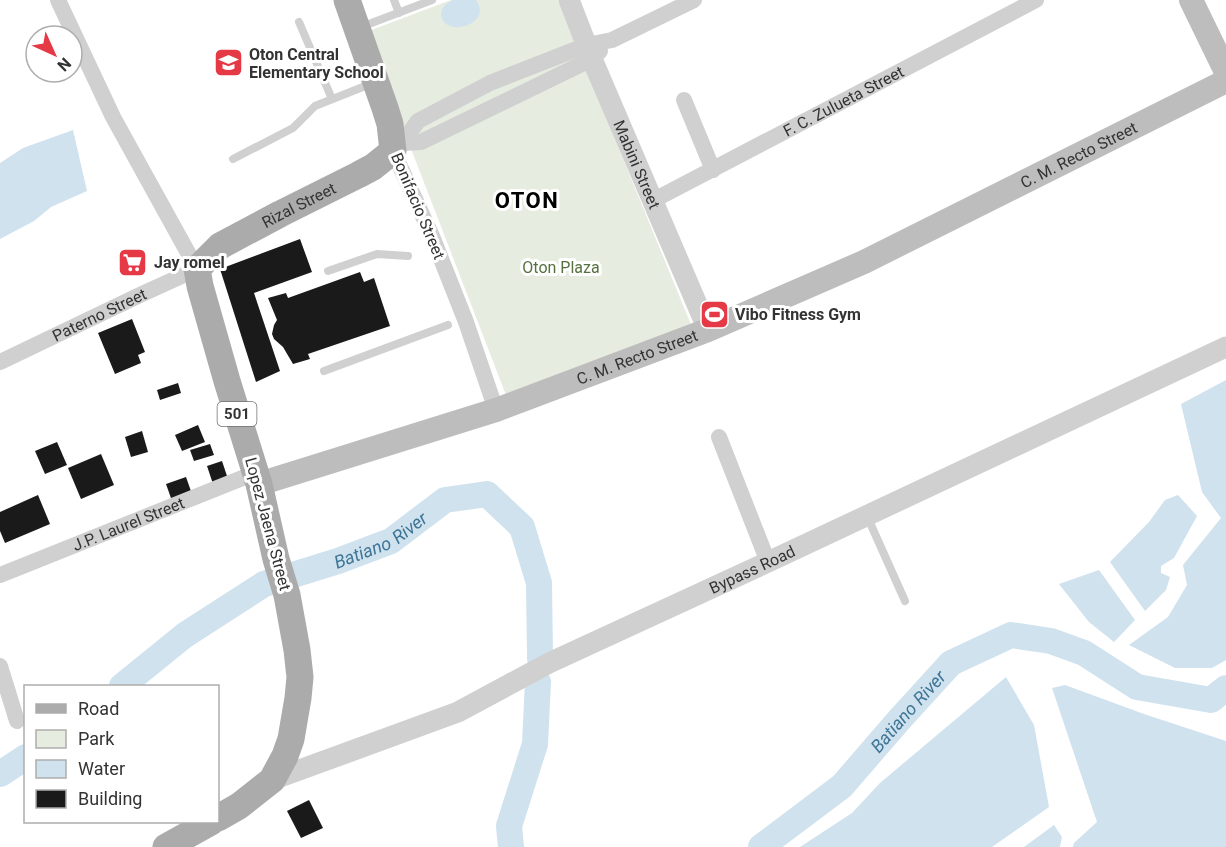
<svg xmlns="http://www.w3.org/2000/svg" width="1226" height="847" font-family="Roboto,sans-serif">
<style>
.green{fill:#e6ecdf}
.water{fill:#cfe2ee}
.lines{fill:none;stroke-linecap:round;stroke-linejoin:round}
.river{stroke:#cfe2ee;stroke-width:26}
.building{fill:#1a1a1a}
.service{stroke:#d0d0d0;stroke-width:8}
.minor{stroke:#d0d0d0;stroke-width:16}
.tertiary{stroke:#d0d0d0;stroke-width:21}
.secondary{stroke:#bdbdbd;stroke-width:24}
.primary{stroke:#ababab;stroke-width:27}
.labels{text-anchor:middle;dominant-baseline:central;stroke-width:6;stroke-linejoin:round;paint-order:stroke}
.shield{fill:#fff;stroke:#707070;stroke-width:1.5}
.shield-label{font-size:15px;font-weight:bold;fill:#333}
.poi-label{font-size:16px;font-weight:bold;fill:#333;stroke:#fff;text-anchor:start}
.street-label{font-size:16px;fill:#333;stroke:#fff}
.park-label{font-size:16px;fill:#56703f;stroke:#fff}
.water-label{font-size:18px;font-style:italic;fill:#3f7597;stroke:#fff}
.district-label{font-size:22px;font-weight:bold;letter-spacing:1.5px;fill:#000;stroke:#fff}
</style>
<rect width="100%" height="100%" fill="#fff"/>
<path class="green" d="M 451,0 L 558,0 L 692,327 L 506,395 L 366,32 Z"/>
<g class="water">
<path d="M 453,0 L 476,0 C 494,24 444,39 441,15 C 441,7 447,3 453,0 Z"/>
<path d="M 73,130 L 87,191 L 51,207 L 34,221 L 0,239 L 0,163 L 23,148 Z"/>
<path d="M 1226,380 L 1226,660 L 1212,668 L 1175,668 L 1129,645 L 1168,617 L 1187,585 L 1183,565 L 1221,518 L 1202,492 L 1181,404 Z"/>
<path d="M 1178,495 L 1197,516 L 1174,558 L 1161,566 L 1161,573 L 1170,577 L 1166,590 L 1145,611 L 1110,562 L 1149,522 L 1165,500 Z"/>
<path d="M 1099,570 L 1135,620 L 1114,642 L 1089,622 L 1059,584 Z"/>
<path d="M 1006,677 L 1034,725 L 1049,807 L 992,847 L 800,847 L 852,813 L 880,783 Z"/>
<path d="M 1065,685 L 1144,714 L 1226,741 L 1226,847 L 1073,847 L 1074,843 L 1097,822 L 1052,688 Z"/>
<path d="M 1054,825 L 1062,837 L 1060,847 L 1024,847 Z"/>
</g>
<g class="lines">
<g class="river">
<path id="s1" d="M 122,686 L 185,635 L 264,584 L 338,561 L 391,541 L 445,500 L 487,494 L 522,527 L 539,583 L 540,658"/>
<path d="M 0,774 L 26,757"/>
<path d="M 511,847 L 509,826 L 535,744 L 538,682"/>
<path id="s2" d="M 761,847 L 842,786 L 899,720 L 951,663 L 1011,635 L 1051,641 L 1084,653 L 1137,687 L 1211,700 L 1226,688"/>
</g>
</g>
<g class="building">
<path d="M 300,239 L 312,272 L 254,293 L 280,371 L 256,382 L 220,269 Z"/>
<path d="M 360,272 L 364,282 L 374,278 L 390,326 L 308,354 L 310,359 L 293,364 L 283,347 L 274,339 L 272,334 L 274,325 L 277,320 L 268,298 L 286,293 L 288,298 Z"/>
<path d="M 132,319 L 145,352 L 138,355 L 141,363 L 115,374 L 98,333 Z"/>
<path d="M 178,383 L 181,393 L 160,400 L 157,390 Z"/>
<path d="M 198,425 L 205,442 L 182,451 L 175,435 Z"/>
<path d="M 142,431 L 148,452 L 131,457 L 125,437 Z"/>
<path d="M 57,442 L 67,465 L 45,474 L 35,451 Z"/>
<path d="M 210,444 L 214,455 L 194,461 L 190,450 Z"/>
<path d="M 101,454 L 114,485 L 81,499 L 68,468 Z"/>
<path d="M 222,461 L 228,479 L 213,484 L 207,466 Z"/>
<path d="M 186,477 L 192,494 L 172,501 L 166,484 Z"/>
<path d="M 38,495 L 50,524 L 5,543 L 0,531 L 0,512 Z"/>
<path d="M 309,800 L 323,828 L 301,838 L 287,811 Z"/>
</g>
<g class="lines">
<g class="service">
<path d="M 394,0 L 399,13"/>
<path d="M 299,22 L 332,99"/>
<path d="M 361,27 L 432,0"/>
<path d="M 233,159 L 293,128 L 315,106 L 373,83"/>
<path d="M 328,271 L 377,254 L 408,256"/>
<path d="M 324,371 L 448,325"/>
<path d="M 867,516 L 905,601"/>
</g>
<g class="minor">
<path d="M 684,100 L 713,170"/>
<path d="M 402,143 L 421,142 L 592,59 L 600,51"/>
<path id="s3" d="M 652,201 L 1036,0"/>
<path id="s4" d="M 0,362 L 142,294 L 197,269 L 113,117 L 58,0"/>
<path d="M 496,410 L 466,322 L 432,236 L 393,151 L 402,143 L 418,121 L 490,83 L 587,45 L 612,40 L 694,0"/>
<path d="M 719,437 L 768,562"/>
<path id="s5" d="M 0,575 L 255,473"/>
<path d="M 0,666 L 17,721"/>
</g>
<g class="tertiary">
<path id="s6" d="M 569,0 L 592,59 L 708,330"/>
<path id="s7" d="M 272,780 L 458,712 L 549,663 L 768,562 L 1226,347"/>
</g>
<g class="secondary">
<path d="M 1191,0 L 1226,72"/>
<path id="s8" d="M 259,484 L 496,410 L 708,330 L 864,262 L 1226,81"/>
</g>
<g class="primary">
<path id="s9" d="M 218,818 L 239,806 L 272,780 L 285,756 L 291,739 L 298,698 L 300,677 L 297,650 L 287,595 L 276,559 L 259,484 L 227,381 L 200,286 L 197,269 L 220,246 L 280,214 L 358,175 L 373,167 L 393,151 L 390,124 L 385,108 L 347,0"/>
<path d="M 166,847 L 211,822"/>
</g>
</g>
<defs>
<symbol id="school-square" viewBox="-11 -11 22 22"><rect x="-9" y="-9" width="18" height="18" rx="4" fill="#e63946" stroke="#fff"/><path d="M0-5L7-2L0 1L-7-2ZM-4 1L0 2.5L4 1V4Q0 6-4 4Z" fill="#fff"/></symbol>
<symbol id="supermarket-square" viewBox="-11 -11 22 22"><rect x="-9" y="-9" width="18" height="18" rx="4" fill="#e63946" stroke="#fff"/><path d="M-6-5.5h2.5l.6 2H6L4.5 2H-2.5L-4.4-4H-6ZM-1.5 3.2a1.3 1.3 0 1 0 .1 0ZM3 3.2a1.3 1.3 0 1 0 .1 0Z" fill="#fff"/></symbol>
<symbol id="stadium-square" viewBox="-11 -11 22 22"><rect x="-9" y="-9" width="18" height="18" rx="4" fill="#e63946" stroke="#fff"/><path d="M0-5a6.5 5 0 1 0 0 10a6.5 5 0 1 0 0-10ZM-3.5-1.8h7v3.6h-7Z" fill="#fff"/></symbol>
</defs>
<g fill-rule="evenodd">
<use href="#school-square" x="212" y="46" width="33" height="33"/>
<use href="#supermarket-square" x="116" y="246" width="33" height="33"/>
<use href="#stadium-square" x="698" y="298" width="33" height="33"/>
</g>
<g class="labels">
<rect class="shield" x="217.5" y="402" width="39" height="24" rx="4.5"/>
<g class="shield-label">
<text x="237" y="414">501</text>
</g>
<g class="poi-label">
<text x="249" y="54">Oton Central<tspan x="249" dy="18">Elementary School</tspan></text>
<text x="154" y="262">Jay romel</text>
<text x="735" y="314">Vibo Fitness Gym</text>
</g>
<g class="street-label">
<text stroke="none"><textPath href="#s3" startOffset="216">F. C. Zulueta Street</textPath></text>
<text stroke="none"><textPath href="#s8" startOffset="885">C. M. Recto Street</textPath></text>
<text stroke="none"><textPath href="#s6" startOffset="178">Mabini Street</textPath></text>
<text stroke="none"><textPath href="#s9" startOffset="717">Rizal Street</textPath></text>
<text transform="translate(418 206) rotate(67)">Bonifacio Street</text>
<text stroke="none"><textPath href="#s4" startOffset="110">Paterno Street</textPath></text>
<text stroke="none"><textPath href="#s8" startOffset="399">C. M. Recto Street</textPath></text>
<text stroke="none"><textPath href="#s5" startOffset="138">J.P. Laurel Street</textPath></text>
<text transform="translate(268 524) rotate(75)">Lopez Jaena Street</text>
<text stroke="none"><textPath href="#s7" startOffset="525">Bypass Road</textPath></text>
</g>
<g class="park-label">
<text x="561" y="267">Oton Plaza</text>
</g>
<g class="water-label">
<text stroke="none"><textPath href="#s1" startOffset="300">Batiano River</textPath></text>
<text stroke="none"><textPath href="#s2" startOffset="201">Batiano River</textPath></text>
</g>
<g class="district-label">
<text x="527" y="200">OTON</text>
</g>
</g>
<rect x="24" y="685" width="195" height="138" fill="#ffffff" stroke="#adadad" stroke-width="1.5"/>
<rect x="36" y="704" width="30" height="9" fill="#ababab" stroke="#adadad" stroke-width="1.5"/>
<text x="78" y="715" font-size="18" fill="#333333">Road</text>
<rect x="36" y="730" width="30" height="18" fill="#e6ecdf" stroke="#adadad" stroke-width="1.5"/>
<text x="78" y="745" font-size="18" fill="#333333">Park</text>
<rect x="36" y="760" width="30" height="18" fill="#cfe2ee" stroke="#adadad" stroke-width="1.5"/>
<text x="78" y="775" font-size="18" fill="#333333">Water</text>
<rect x="36" y="790" width="30" height="18" fill="#1a1a1a" stroke="#adadad" stroke-width="1.5"/>
<text x="78" y="805" font-size="18" fill="#333333">Building</text>
<g transform="translate(54 54) rotate(135)"><circle r="28" fill="#ffffff" stroke="#adadad" stroke-width="1.5"/>
<path d="M0-4.5L10 22L0 15L-10 22Z" fill="#e63946"/>
<text y="-9" font-size="16" font-weight="bold" text-anchor="middle" fill="#333333">N</text>
</g>
</svg>
